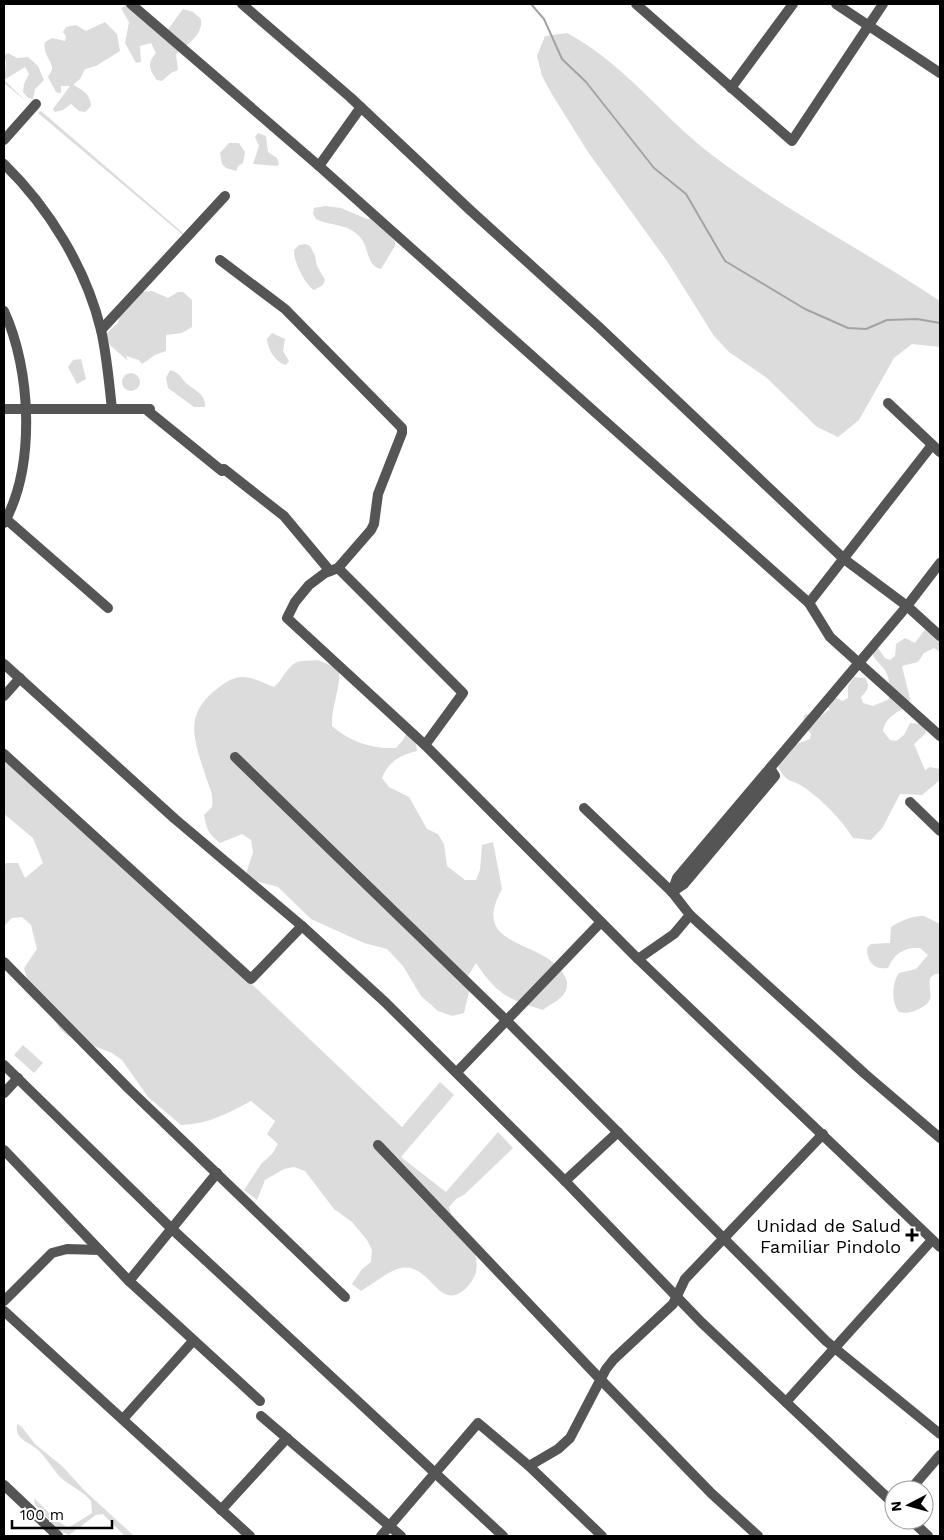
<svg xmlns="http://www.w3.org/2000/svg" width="944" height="1540" font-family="'Work Sans',sans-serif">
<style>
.green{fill:#dcdcdc}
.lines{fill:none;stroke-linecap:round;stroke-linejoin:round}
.stream{stroke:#a3a3a3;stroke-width:2}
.minor{stroke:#555;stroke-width:10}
.poi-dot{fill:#000;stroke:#fff;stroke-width:2}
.labels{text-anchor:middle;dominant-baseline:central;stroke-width:4.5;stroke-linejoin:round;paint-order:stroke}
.poi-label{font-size:18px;fill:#000;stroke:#fff;text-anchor:end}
</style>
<rect width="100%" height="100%" fill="#fff"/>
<g class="green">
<path d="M 127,4 L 166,32 L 183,9 L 193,12 L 201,19 C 203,36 187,44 176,54 L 178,70 L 171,73 L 162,81 L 157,80 C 149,69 147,63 156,53 L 151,43 L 140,46 L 141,62 L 136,63 L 125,43 L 129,22 L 121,8 Z"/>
<path d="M 105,22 L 117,34 L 120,51 L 96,66 L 85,69 L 80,79 L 73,85 C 82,89 91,95 91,106 L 85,112 L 79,111 L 71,104 L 63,110 L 55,112 L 53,109 L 70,86 L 61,86 L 61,93 L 58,93 L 56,92 L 48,77 C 49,74 51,72 52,70 C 54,63 42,54 45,42 L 52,38 L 65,41 L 66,36 L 63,32 L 66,27 L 76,25 L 86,31 Z"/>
<path d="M 567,33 C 624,63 662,117 712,155 C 784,210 865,251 940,301 L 940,347 L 912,344 L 894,358 L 859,420 L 838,437 L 817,427 L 767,378 L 729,352 L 714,336 L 667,261 L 588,152 L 553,96 L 542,76 L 537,56 L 545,36 Z"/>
<path d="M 8,53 L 17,58 L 28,57 L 38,66 L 44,80 L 35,89 L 33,99 L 28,98 L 23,92 L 24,84 L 29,74 L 25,67 L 4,80 L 26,101 L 4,83 L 6,63 L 4,55 Z"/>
<path d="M 41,111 L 183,233 L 183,235 L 38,113 Z"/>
<path d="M 258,133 L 266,136 L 268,152 L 277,158 L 279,164 L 277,166 L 253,164 L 259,146 L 255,137 Z"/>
<path d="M 229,143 L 239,143 L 245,152 L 243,163 L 238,166 L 236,171 L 226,168 L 222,164 L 220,153 Z"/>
<path d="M 325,206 L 341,208 L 367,219 L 372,218 L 395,241 L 395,246 L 381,269 C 366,266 369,246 360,237 C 348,223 329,226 316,219 L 313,214 L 314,208 Z"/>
<path d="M 305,244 L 310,246 L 315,256 L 317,266 L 325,280 L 323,285 L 314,290 C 305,285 293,260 294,250 L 299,245 Z"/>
<path d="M 152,291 L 168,298 L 178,292 L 183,292 L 192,300 L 192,327 L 182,333 L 166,335 L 166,351 L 155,355 L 142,364 L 139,360 L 126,356 L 128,361 L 110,345 L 106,334 L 118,323 L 122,305 L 141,292 Z"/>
<path d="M 272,333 L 285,339 L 283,351 L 289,361 L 286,365 C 275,362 268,350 267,339 Z"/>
<path d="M 81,359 L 86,379 L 77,384 L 68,367 L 73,360 Z"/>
<path d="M 170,370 C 179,372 180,377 186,383 C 194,390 206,394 205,407 L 194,407 L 168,388 L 166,378 Z"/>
<circle cx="131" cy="382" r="9"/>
<path d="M 926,628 L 940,632 L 940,652 L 934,648 L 924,653 L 918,662 L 902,666 L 910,699 L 909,705 C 898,712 885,717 883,731 L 890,740 L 896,741 L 904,735 L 910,723 L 921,724 L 925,728 L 926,733 L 914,744 L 925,770 L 930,767 L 940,769 L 940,780 L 922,795 L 900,794 L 883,827 L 871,840 L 853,838 C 842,820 822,800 805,788 C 791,778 788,785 778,767 L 779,764 L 794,745 L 810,739 L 811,733 C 803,729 802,722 805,714 L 821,716 L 830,709 L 826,706 L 832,696 L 843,701 L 848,698 L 848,686 L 854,677 L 865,678 C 871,686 867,691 861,697 L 863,703 L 873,706 L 889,699 C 890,691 890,682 887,674 C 882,662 867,659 875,644 L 885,658 L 890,660 L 895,656 L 896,644 L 905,638 L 915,643 Z"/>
<path d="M 318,660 L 339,669 C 341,689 331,706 332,726 C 350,742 372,749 396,748 L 403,740 L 408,730 L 415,740 L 417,751 C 400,755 388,762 382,778 L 389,787 L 409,797 L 427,829 L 438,834 L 444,844 L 447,866 L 465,880 L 476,880 L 480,870 L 482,845 L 493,842 L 502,889 C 467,952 549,937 566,979 C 568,983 567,990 564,994 C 560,1000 549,1005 543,1010 C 508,1000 496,993 476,963 L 468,976 L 470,988 L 464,1013 L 452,1016 L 438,1011 L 421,996 L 403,966 L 387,949 L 364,943 L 311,919 L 278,887 L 256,881 L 246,874 L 253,852 L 251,840 L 242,834 L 220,843 C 209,835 206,828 204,815 L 212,807 C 214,794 209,787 205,774 C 193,737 184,714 218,688 C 240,670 250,677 274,687 C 282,681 287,666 297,662 C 303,660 312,661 318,660 Z"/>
<path d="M 4,760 L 256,988 L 402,1127 L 440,1082 L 454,1095 L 401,1157 L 446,1192 L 498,1132 L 513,1148 L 465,1194 L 456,1199 L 449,1207 C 453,1227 472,1238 476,1258 C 478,1269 476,1277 468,1286 C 439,1317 432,1262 401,1268 C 390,1270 371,1285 361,1291 L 352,1284 L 362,1269 L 371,1262 L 372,1250 L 367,1240 L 352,1222 L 334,1209 L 305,1171 L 294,1167 L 284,1169 L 265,1180 L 257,1200 L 244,1190 L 261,1164 L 272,1154 L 278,1144 L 267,1134 L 275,1121 L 251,1101 C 227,1114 208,1124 181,1125 L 148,1097 L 122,1060 L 112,1053 L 68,1036 L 60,1029 L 27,979 L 24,968 L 37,949 L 31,925 L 22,917 L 12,918 L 4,926 L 4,867 L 6,863 L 18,863 L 25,878 L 43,863 L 33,838 L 4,814 Z"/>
<path d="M 924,916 L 940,924 L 940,974 L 935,974 L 930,978 C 928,995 937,1000 919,1009 C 912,1012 907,1014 899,1012 C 891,1003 892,982 899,973 L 916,969 L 928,955 L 920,948 C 903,947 894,954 888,968 C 874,970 867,962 867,948 L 871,944 L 890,943 L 891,927 C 900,921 913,915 924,916 Z"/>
<path d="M 23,1045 L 43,1063 L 34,1073 L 14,1055 Z"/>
<path d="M 17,1424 L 21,1426 L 35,1444 L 62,1466 L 85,1491 L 134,1536 L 125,1536 L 103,1514 L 96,1515 L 69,1535 L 58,1530 L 35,1504 L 34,1498 L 54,1518 L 68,1528 L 92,1513 L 91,1501 C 83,1491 70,1486 60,1477 C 52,1468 46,1457 37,1449 C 27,1441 15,1440 17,1424 Z"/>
</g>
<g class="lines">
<path class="stream" d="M 531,4 L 544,19 L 562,59 L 586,82 L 654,168 L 686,194 L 725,261 L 805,309 L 848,328 L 866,329 L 887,320 L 917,319 L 940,323"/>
<g class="minor">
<path d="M 131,4 L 319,166 L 809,603 L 830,637 L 940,736"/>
<path d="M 242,4 L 350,97 L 470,210 L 599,327 L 844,559 L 907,606 L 940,636"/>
<path d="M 636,4 L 792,141 L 883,4"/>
<path d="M 836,4 L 940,73"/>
<path d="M 731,88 L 793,4"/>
<path d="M 4,140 L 36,104"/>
<path d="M 4,164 C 49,208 86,268 101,330 C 107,356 109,383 112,409"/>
<path d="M 319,166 L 361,107"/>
<path d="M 220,260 L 285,309 L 402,428 L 402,433 L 378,494 L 374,524 L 371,530 L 338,568 L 325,573 L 309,585 L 295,602 L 287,618 L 425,745 L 638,959 L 940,1247"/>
<path d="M 4,311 C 31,369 36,466 4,523"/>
<path d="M 101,330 L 225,196"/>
<path d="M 888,403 L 940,452"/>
<path d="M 4,409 L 150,409"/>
<path d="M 148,411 L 222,471"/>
<path d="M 224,469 L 284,516 L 330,571"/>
<path d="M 6,519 L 108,608"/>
<path d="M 338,568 L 463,693 L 425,745"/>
<path d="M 809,603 L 932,445"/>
<path d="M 4,664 L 175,819 L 302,926 L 386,1003 L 565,1181 L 701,1322 L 894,1504"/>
<path d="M 4,696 L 20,678"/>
<path d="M 4,754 L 251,979 L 302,926"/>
<path d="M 235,757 L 506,1020 L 826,1341 L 940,1434"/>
<path d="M 910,802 L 940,831"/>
<path d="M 584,808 L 672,892 L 690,915 L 674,934 L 638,959"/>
<path d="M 672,892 L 677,878 L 907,606 L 940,563"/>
<path d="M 672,892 L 684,884 L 775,776 L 770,768"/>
<path d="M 690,915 L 865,1074 L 940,1138"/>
<path d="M 4,962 L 129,1089 L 345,1297"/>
<path d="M 4,1065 L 172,1229 L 503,1536"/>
<path d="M 457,1072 L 601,922"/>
<path d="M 4,1093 L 18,1078"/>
<path d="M 378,1145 L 601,1380 L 711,1493 L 758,1536"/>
<path d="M 4,1150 L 129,1281 L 260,1401"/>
<path d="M 565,1181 L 618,1132"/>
<path d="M 129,1281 L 217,1173"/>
<path d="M 4,1301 L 52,1253 L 67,1249 L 99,1250"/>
<path d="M 4,1311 L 250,1536"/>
<path d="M 786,1402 L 932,1240"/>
<path d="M 261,1416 L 401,1536"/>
<path d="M 123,1419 L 193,1341"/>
<path d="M 529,1466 L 558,1449 L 570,1438 L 606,1369 L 614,1359 L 673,1304 L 685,1279 L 823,1134"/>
<path d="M 4,1485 L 58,1536"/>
<path d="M 910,1490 L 940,1455"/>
<path d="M 221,1510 L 287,1438"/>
<path d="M 911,1520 L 928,1536"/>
<path d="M 381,1536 L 478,1423 L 529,1466 L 602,1536"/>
</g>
</g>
<path class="poi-dot" d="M909.5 1227.5h5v5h5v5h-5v5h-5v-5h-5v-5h5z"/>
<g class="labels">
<g class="poi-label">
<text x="901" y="1225">Unidad de Salud<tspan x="901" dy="21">Familiar Pindolo</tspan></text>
</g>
</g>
<rect width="944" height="1540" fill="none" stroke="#000000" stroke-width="10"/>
<g transform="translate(909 1505) rotate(264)"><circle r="24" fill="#ffffff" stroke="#999999"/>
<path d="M0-4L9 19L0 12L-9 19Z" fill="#000000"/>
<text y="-8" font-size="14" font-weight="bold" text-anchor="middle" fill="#000000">N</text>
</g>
<path d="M12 1520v8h100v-8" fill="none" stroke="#000000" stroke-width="2.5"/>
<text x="20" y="1520" font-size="15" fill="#000000" stroke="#ffffff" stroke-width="4" paint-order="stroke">100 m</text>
</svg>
